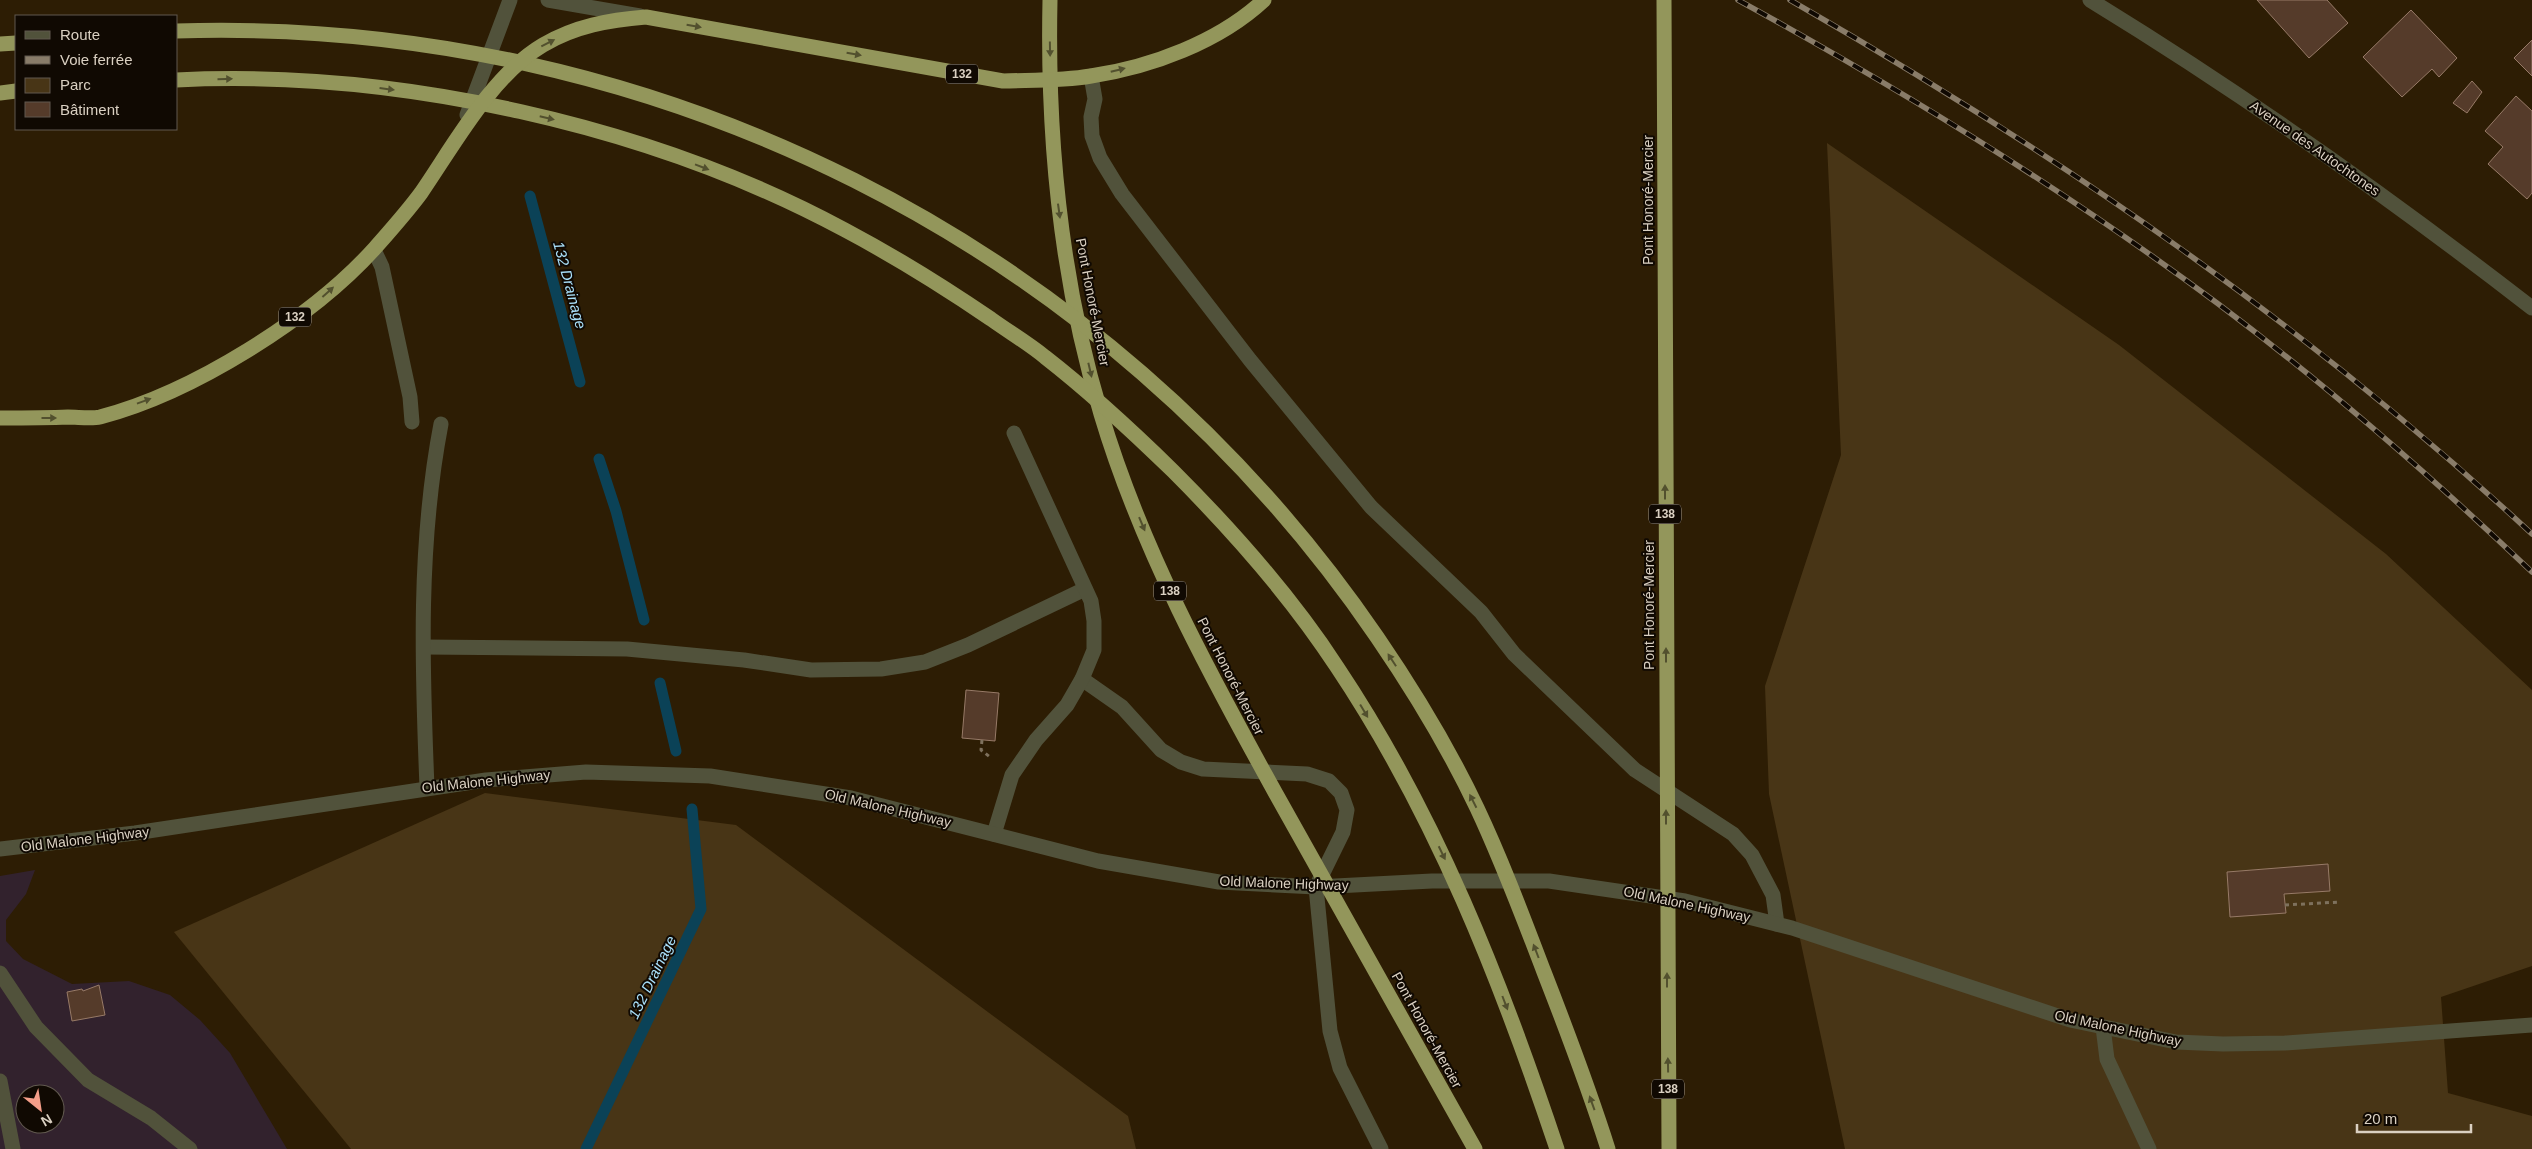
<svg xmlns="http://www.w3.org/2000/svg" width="2532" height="1149" font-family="Helvetica,sans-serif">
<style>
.commercial{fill:#32222d;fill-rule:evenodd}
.green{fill:#483516}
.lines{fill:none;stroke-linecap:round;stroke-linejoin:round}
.stream{stroke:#0b4257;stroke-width:11}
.building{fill:#553b2a;stroke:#977a67}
.path{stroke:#7e715d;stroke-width:3;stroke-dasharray:4 4;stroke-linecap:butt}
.minor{stroke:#51523b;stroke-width:15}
.highway{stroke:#93965b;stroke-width:15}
.rail-casing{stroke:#897c69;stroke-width:5.5}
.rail{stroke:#100902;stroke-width:4;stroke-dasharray:11;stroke-linecap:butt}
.oneway{fill:#52502e}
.labels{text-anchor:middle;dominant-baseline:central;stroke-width:4;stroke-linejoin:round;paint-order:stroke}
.shield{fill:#100902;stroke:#9d9488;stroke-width:1}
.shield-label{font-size:12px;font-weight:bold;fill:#dad0c2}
.street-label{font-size:14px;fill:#dad0c2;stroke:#100902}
.water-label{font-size:15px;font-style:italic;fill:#aae1fb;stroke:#100902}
</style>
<rect width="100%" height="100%" fill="#2d1d04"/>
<path class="commercial" d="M 35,870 L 26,894 L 6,920 L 6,941 L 23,959 L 72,984 L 129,981 L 170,995 L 200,1020 L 230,1053 L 287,1149 L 0,1149 L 0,876 ZM 25,1094 L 55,1094 L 55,1124 L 25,1124 Z"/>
<g class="green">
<path d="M 1827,143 L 2119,345 L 2386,554 L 2532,690 L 2532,966 L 2441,997 L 2448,1093 L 2532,1116 L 2532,1149 L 1845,1149 L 1769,794 L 1765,686 L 1841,455 Z"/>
<path d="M 485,793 L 736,825 L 1128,1116 L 1136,1149 L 351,1149 L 174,932 Z"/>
</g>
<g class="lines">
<g class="stream">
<path d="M 530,196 L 580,382"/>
<path d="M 599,459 L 616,511 L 644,620"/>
<path d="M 660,683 L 676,751"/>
<path d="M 586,1149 L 701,909 L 692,809"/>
</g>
</g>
<g class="building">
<path d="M 2257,0 L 2327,0 L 2348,23 L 2309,58 Z"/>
<path d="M 2411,10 L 2457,58 L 2439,77 L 2432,69 L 2402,97 L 2363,57 Z"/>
<path d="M 2532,40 L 2532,76 L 2514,58 Z"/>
<path d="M 2472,81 L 2482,92 L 2467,113 L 2453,103 Z"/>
<path d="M 2516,96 L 2532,111 L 2532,193 L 2527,199 L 2488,164 L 2503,147 L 2485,131 Z"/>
<path d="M 966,690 L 999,693 L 995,741 L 962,738 Z"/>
<path d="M 2328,864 L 2330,891 L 2284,894 L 2286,913 L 2230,917 L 2227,872 Z"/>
<path d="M 99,985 L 105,1015 L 72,1021 L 67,992 L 82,989 L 83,991 Z"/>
</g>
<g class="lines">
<g class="path">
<path d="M 982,740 L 981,750 L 990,757"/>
<path d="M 2285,905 L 2340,902"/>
</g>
<g class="minor">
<path d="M 548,0 L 640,16"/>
<path d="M 2090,0 C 2244,94 2390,198 2532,308"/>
<path d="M 1091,76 L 1095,99 L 1091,117 L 1092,136 L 1100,158 L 1122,194 L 1250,360 L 1371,507 L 1481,612 L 1514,654 L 1635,770 L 1733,834 L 1752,855 L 1773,895 L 1777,924"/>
<path d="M 467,115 L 510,0"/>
<path d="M 374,250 L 382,267 L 410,397 L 412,422"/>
<path d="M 424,647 L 627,649 L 744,660 L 811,670 L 881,669 L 925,662 L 968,645 L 1085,589"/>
<path d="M 1082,679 L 1122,707 L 1161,750 L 1181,762 L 1203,769 L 1307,774 L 1329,781 L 1341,793 L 1347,810 L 1343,832 L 1316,887 L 1330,1031 L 1340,1068 L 1381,1149"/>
<path d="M 427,787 C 422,666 418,544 441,424"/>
<path d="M 994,834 L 1012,775 L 1036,740 L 1067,705 L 1082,679 L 1094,650 L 1094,621 L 1091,601 L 1014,433"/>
<path d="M 0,849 L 135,833 L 486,780 L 586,772 L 710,776 L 851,798 L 1098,861 L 1219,882 L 1316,887 L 1432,881 L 1549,881 L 1685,901 L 1792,928 L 2070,1020 L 2176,1042 L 2223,1044 L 2285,1043 L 2532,1025"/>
<path d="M 0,973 L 36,1027 L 88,1080 L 151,1118 L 190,1149"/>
<path d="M 2103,1027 L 2107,1059 L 2149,1149"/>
<path d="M 0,1081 L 13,1149"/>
</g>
<g class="highway">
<path d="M 1050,0 C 1047,139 1061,281 1101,414 C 1141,548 1209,673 1276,794 C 1342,913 1409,1031 1475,1149"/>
<path d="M 1664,0 L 1669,1149"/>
<path d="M 176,31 C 653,16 1107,242 1377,637 C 1414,691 1449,749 1477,808 C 1502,861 1523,917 1544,972 C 1567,1031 1589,1089 1608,1149"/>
<path d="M 0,44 L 16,43"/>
<path d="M 176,80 C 397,69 650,125 845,230 C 896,257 944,287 991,319 C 1009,332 1028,343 1045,357 C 1090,392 1132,431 1173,471 C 1233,531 1290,595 1337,667 C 1436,815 1501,981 1557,1149"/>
<path d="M 0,93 L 16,91"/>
<path d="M 0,418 C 23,418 46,418 68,417 C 78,417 91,419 100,417 C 192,393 311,319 375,248 C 390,231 407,212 421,193 C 454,145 492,75 543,45 C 575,26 609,20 646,17 L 1003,81 C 1032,80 1062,81 1091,76 C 1151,67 1219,42 1264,0"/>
</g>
<defs>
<g id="rail">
<path d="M 1738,0 C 1904,91 2065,190 2217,303 C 2328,386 2432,477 2532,572"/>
<path d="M 1790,0 C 2057,153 2306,324 2532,534"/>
</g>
</defs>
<use href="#rail" class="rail-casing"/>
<use href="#rail" class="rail"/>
</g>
<defs><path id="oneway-solid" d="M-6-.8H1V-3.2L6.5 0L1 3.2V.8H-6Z" transform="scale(1.25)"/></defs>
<g class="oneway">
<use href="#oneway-solid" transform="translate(694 26) rotate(10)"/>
<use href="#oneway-solid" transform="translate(548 43) rotate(-27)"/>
<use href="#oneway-solid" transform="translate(1050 49) rotate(89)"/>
<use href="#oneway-solid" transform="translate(854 54) rotate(10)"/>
<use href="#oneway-solid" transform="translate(1118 70) rotate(-14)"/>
<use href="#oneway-solid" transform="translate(225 79) rotate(-1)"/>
<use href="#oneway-solid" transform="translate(387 89) rotate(7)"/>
<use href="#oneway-solid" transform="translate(547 118) rotate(13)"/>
<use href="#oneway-solid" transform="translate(702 167) rotate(21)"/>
<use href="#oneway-solid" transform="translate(1059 211) rotate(82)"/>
<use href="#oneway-solid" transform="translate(328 292) rotate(-42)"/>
<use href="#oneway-solid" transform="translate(1090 370) rotate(77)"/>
<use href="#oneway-solid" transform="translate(144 401) rotate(-20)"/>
<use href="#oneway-solid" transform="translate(49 418)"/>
<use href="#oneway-solid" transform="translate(1665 492) rotate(-90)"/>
<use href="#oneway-solid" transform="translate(1142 524) rotate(67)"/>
<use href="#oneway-solid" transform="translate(1666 655) rotate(-90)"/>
<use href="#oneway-solid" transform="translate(1392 660) rotate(-123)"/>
<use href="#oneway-solid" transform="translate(1364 711) rotate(59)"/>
<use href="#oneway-solid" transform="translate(1473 801) rotate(-117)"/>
<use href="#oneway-solid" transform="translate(1666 817) rotate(-90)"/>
<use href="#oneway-solid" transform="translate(1442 853) rotate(64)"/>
<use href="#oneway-solid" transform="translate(1536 951) rotate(-111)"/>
<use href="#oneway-solid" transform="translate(1667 980) rotate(-90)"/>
<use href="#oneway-solid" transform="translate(1505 1003) rotate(69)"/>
<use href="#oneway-solid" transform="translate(1668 1065) rotate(-91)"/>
<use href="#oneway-solid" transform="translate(1592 1103) rotate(-110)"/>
</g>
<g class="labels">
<g class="shield">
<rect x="946" y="64.5" width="32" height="19" rx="4"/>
<rect x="279" y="307.5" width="32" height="19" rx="4"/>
<rect x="1649" y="504.5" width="32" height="19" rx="4"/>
<rect x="1154" y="581.5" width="32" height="19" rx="4"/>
<rect x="1652" y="1079.5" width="32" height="19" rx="4"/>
</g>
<g class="shield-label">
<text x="962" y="74">132</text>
<text x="295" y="317">132</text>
<text x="1665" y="514">138</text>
<text x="1170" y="591">138</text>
<text x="1668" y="1089">138</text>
</g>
<g class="street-label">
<text transform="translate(2315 148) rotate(35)">Avenue des Autochtones</text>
<text transform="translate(1648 200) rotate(-90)">Pont Honoré-Mercier</text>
<text transform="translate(1093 302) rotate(79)">Pont Honoré-Mercier</text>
<text transform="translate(1649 605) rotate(-90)">Pont Honoré-Mercier</text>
<text transform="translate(1231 676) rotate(63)">Pont Honoré-Mercier</text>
<text transform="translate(486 781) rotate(-6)">Old Malone Highway</text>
<text transform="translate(888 808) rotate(13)">Old Malone Highway</text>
<text transform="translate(85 839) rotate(-7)">Old Malone Highway</text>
<text transform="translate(1284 883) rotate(2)">Old Malone Highway</text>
<text transform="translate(1687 904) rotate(12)">Old Malone Highway</text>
<text transform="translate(2118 1028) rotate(12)">Old Malone Highway</text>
<text transform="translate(1427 1030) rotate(61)">Pont Honoré-Mercier</text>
</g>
<g class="water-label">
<text transform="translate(570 285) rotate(75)">132 Drainage</text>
<text transform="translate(652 977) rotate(-64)">132 Drainage</text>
</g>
</g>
<rect x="15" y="15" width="162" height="115" fill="#100902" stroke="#61594f"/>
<rect x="25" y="31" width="25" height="8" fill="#51523b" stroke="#61594f"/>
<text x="60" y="40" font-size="15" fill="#dad0c2">Route</text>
<rect x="25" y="56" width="25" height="8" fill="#897c69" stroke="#61594f"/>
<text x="60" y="65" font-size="15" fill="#dad0c2">Voie ferrée</text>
<rect x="25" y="78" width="25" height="15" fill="#483516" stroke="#61594f"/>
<text x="60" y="90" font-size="15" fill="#dad0c2">Parc</text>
<rect x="25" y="102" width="25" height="15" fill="#553b2a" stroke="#61594f"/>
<text x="60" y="115" font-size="15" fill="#dad0c2">Bâtiment</text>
<g transform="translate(40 1109) rotate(150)"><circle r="24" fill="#100902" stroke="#61594f"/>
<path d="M0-4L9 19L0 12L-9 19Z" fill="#f49e89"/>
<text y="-8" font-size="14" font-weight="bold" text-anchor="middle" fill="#dad0c2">N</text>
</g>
<path d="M2357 1124v8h114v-8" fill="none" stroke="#dad0c2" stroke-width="2.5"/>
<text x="2364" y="1124" font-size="15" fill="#dad0c2" stroke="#100902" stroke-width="4" paint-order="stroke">20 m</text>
</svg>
